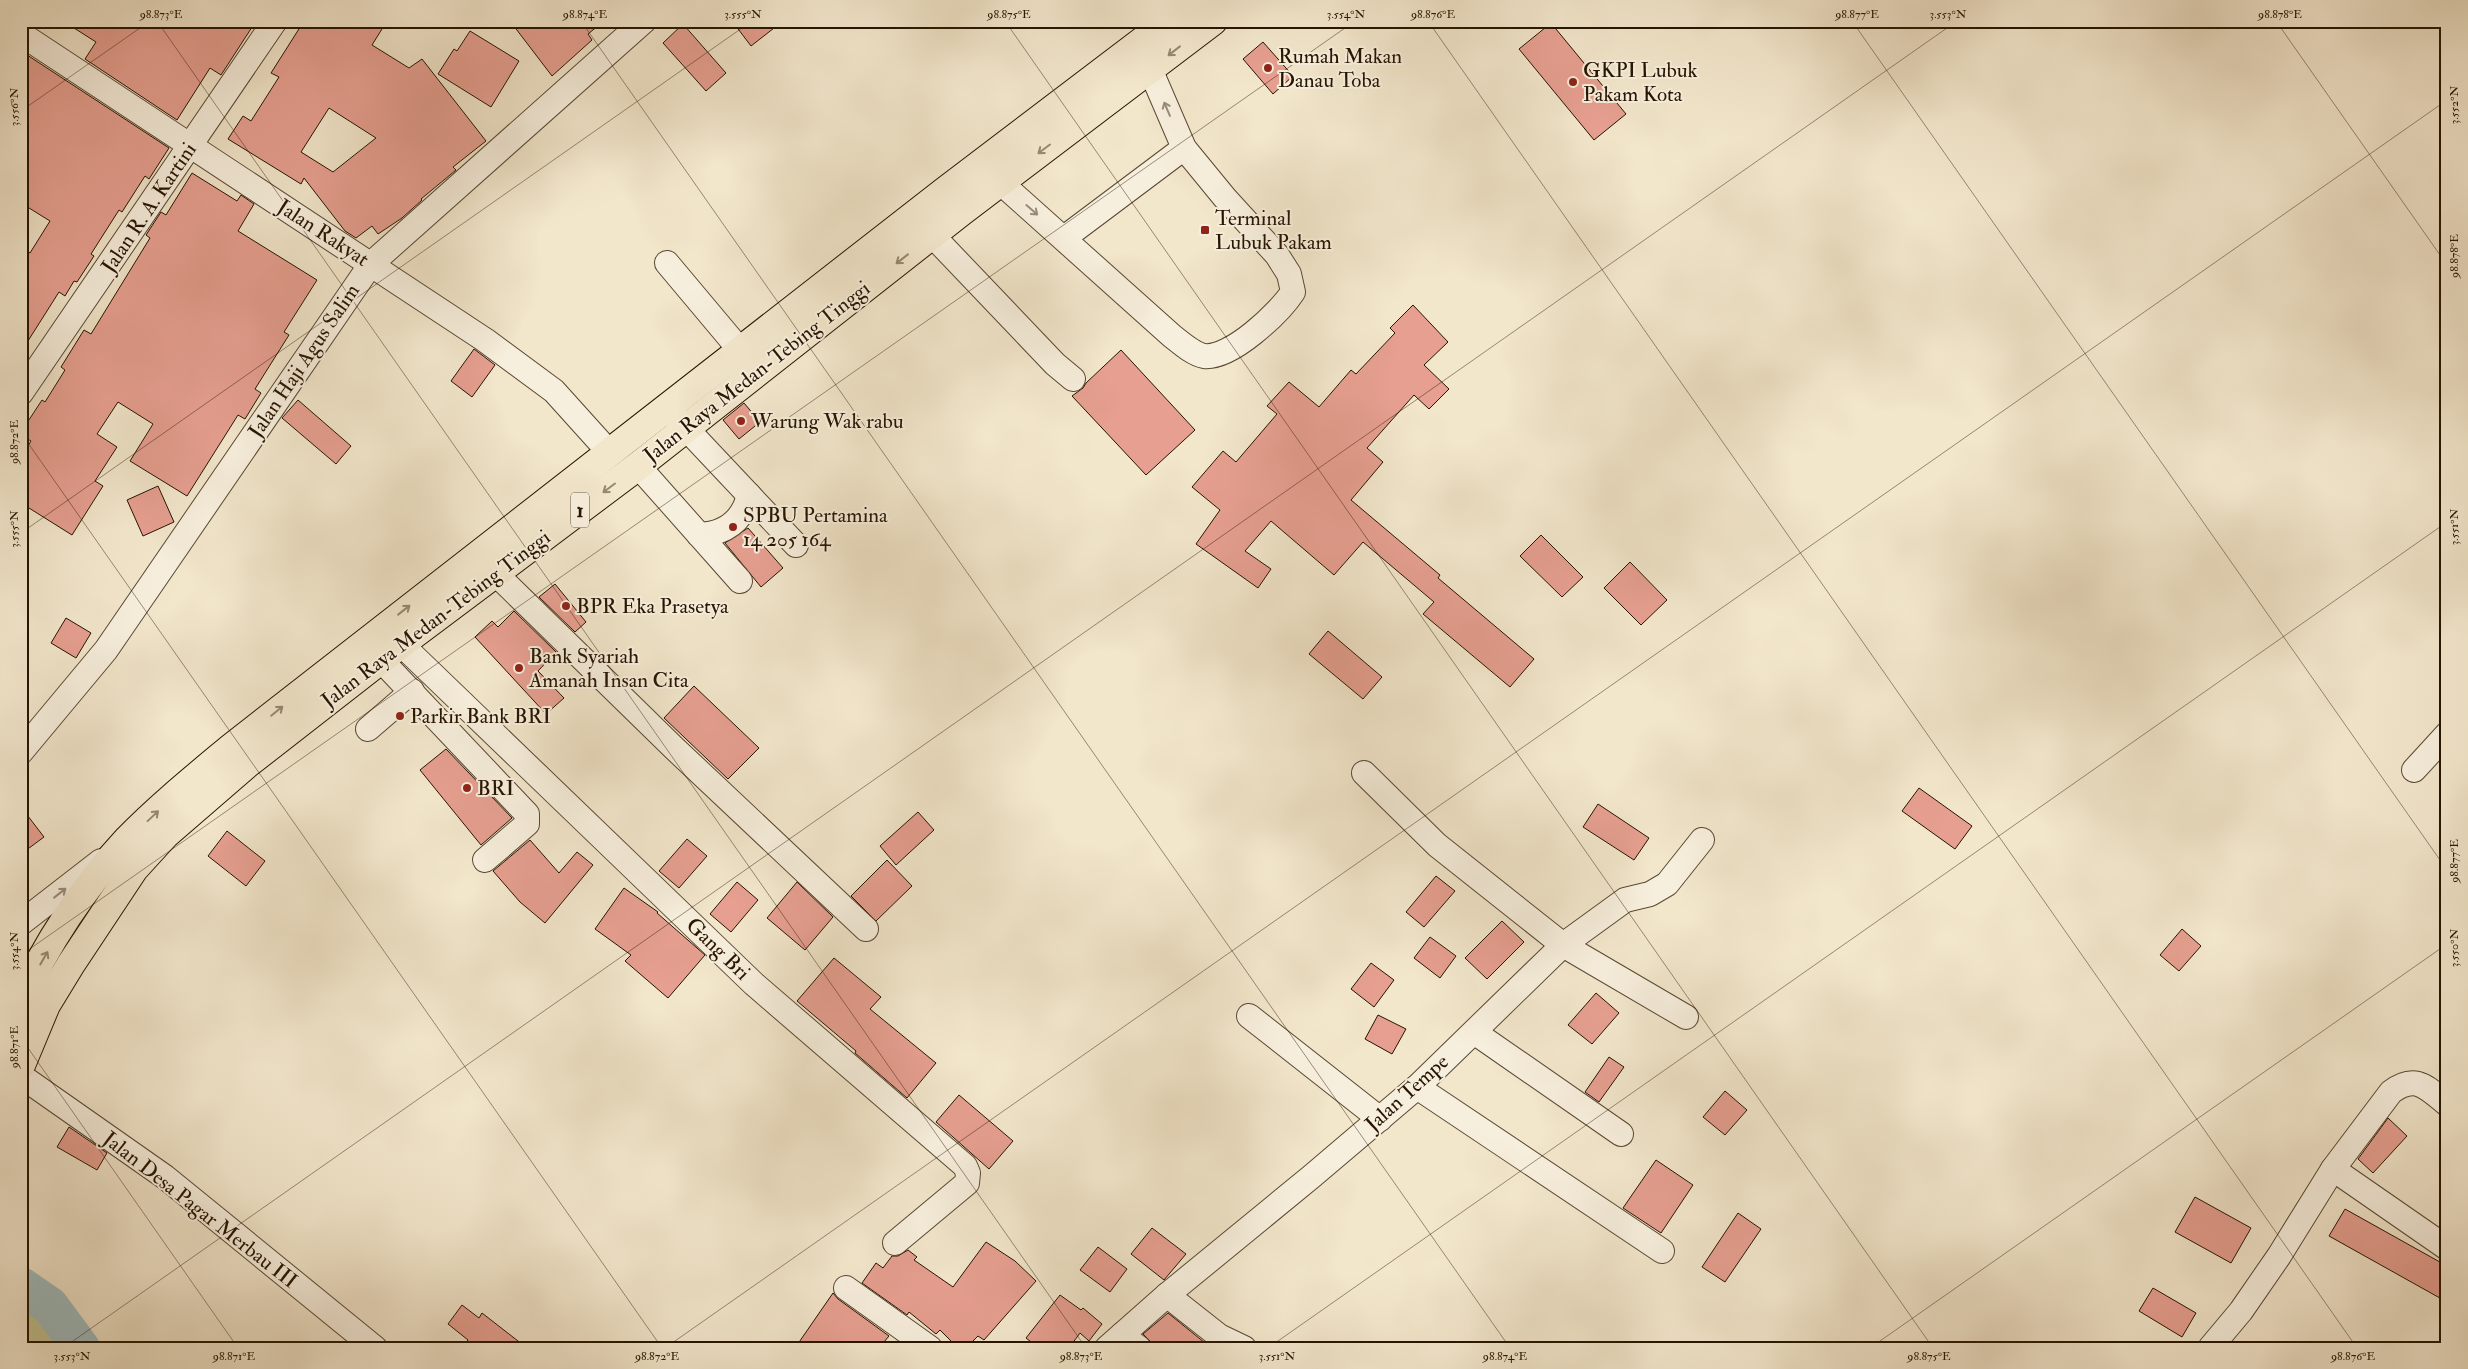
<svg xmlns="http://www.w3.org/2000/svg" width="2468" height="1369" font-family="'IM FELL Double Pica',serif">
<style>
.green{fill:#c2c392;stroke:#746c49}
.lines{fill:none;stroke-linecap:round;stroke-linejoin:round}
.river{stroke:#9fbdc0;stroke-width:38}
.building{fill:#e69f90;stroke:#261400;fill-rule:evenodd}
.minor-casing{stroke:#594833;stroke-width:26}
.highway-casing{stroke:#261400;stroke-width:30}
.minor{stroke:#f7efdd;stroke-width:24}
.highway{stroke:#f2e6cb;stroke-width:28}
.oneway{stroke:#968870}
.oneway2{stroke:#998c7a}
.ticks{fill:none;stroke:#261400;stroke-width:1;stroke-opacity:0.45}
.poi-dot{fill:#8f2418;stroke:#f7efdd;stroke-width:2}
.labels{text-anchor:middle;dominant-baseline:central;stroke-width:4;stroke-linejoin:round;paint-order:stroke}
.shield{fill:#f7efdd;stroke:#655642;stroke-width:1}
.shield-label{font-size:20px;font-weight:bold;fill:#261400}
.poi-label{font-size:21px;fill:#261400;stroke:#f7efdd;text-anchor:start}
.street-label{font-size:21px;fill:#261400;stroke:#f7efdd}
.neatline{fill:none;stroke:#261400;stroke-width:2}
.ticks-label{font-size:12px;text-anchor:middle;fill:#261400}
</style>
<rect width="100%" height="100%" fill="#f2e6cb"/>
<filter id="stains"><feTurbulence type="fractalNoise" baseFrequency=".004" numOctaves="4"/><feColorMatrix values="0 0 0 0 .2 0 0 0 0 .09 0 0 0 0 .02 0 0 0 .5 -.17"/></filter>
<radialGradient id="worn" r=".72"><stop offset=".6" stop-color="#630" stop-opacity="0"/><stop offset="1" stop-color="#630" stop-opacity=".3"/></radialGradient>
<path class="green" d="M 21,1303 L 37,1310 L 68,1348 L 21,1348 Z"/>
<g class="lines">
<path class="river" d="M 21,1286 L 50,1306 L 81,1348"/>
</g>
<g class="building">
<path d="M 63,21 L 256,21 L 221,75 L 210,68 L 177,120 L 85,59 L 96,42 Z"/>
<path d="M 304,21 L 387,21 L 372,45 L 409,68 L 422,59 L 486,141 L 453,167 L 456,170 L 421,199 L 422,200 L 402,218 L 378,234 L 372,226 L 356,238 L 345,231 L 304,178 L 301,184 L 228,139 L 243,116 L 251,121 L 279,77 L 271,73 ZM 329,108 L 376,138 L 333,172 L 301,152 Z"/>
<path d="M 510,21 L 604,21 L 588,34 L 592,40 L 552,76 Z"/>
<path d="M 732,21 L 783,21 L 751,46 Z"/>
<path d="M 1551,23 L 1626,114 L 1594,140 L 1519,49 Z"/>
<path d="M 683,24 L 726,73 L 706,91 L 663,43 Z"/>
<path d="M 470,31 L 519,61 L 491,107 L 438,74 L 454,49 L 457,51 Z"/>
<path d="M 1263,42 L 1293,76 L 1273,94 L 1243,59 Z"/>
<path d="M 21,51 L 169,148 L 149,179 L 145,176 L 122,212 L 119,210 L 91,254 L 94,256 L 77,282 L 74,281 L 65,296 L 59,292 L 21,352 L 21,248 L 30,253 L 50,221 L 21,203 Z"/>
<path d="M 192,173 L 237,201 L 241,195 L 254,204 L 238,231 L 317,280 L 284,332 L 289,335 L 255,389 L 261,393 L 245,419 L 238,415 L 187,496 L 130,461 L 153,424 L 118,402 L 97,434 L 117,447 L 95,481 L 103,486 L 72,535 L 21,503 L 21,457 L 31,441 L 21,435 L 21,432 L 42,400 L 45,402 L 65,370 L 61,367 L 84,330 L 91,334 L 150,238 L 146,235 L 161,212 L 166,215 Z"/>
<path d="M 1413,305 L 1448,342 L 1424,365 L 1449,389 L 1429,409 L 1414,395 L 1367,448 L 1383,462 L 1351,500 L 1440,575 L 1438,578 L 1534,659 L 1510,687 L 1423,614 L 1434,602 L 1363,542 L 1334,575 L 1271,521 L 1245,551 L 1271,569 L 1258,588 L 1196,544 L 1220,510 L 1192,487 L 1223,451 L 1236,462 L 1277,414 L 1267,406 L 1289,382 L 1319,407 L 1351,370 L 1356,374 L 1395,333 L 1390,328 Z"/>
<path d="M 474,349 L 495,365 L 472,397 L 451,381 Z"/>
<path d="M 1121,350 L 1195,430 L 1146,475 L 1072,396 L 1083,388 L 1086,383 Z"/>
<path d="M 298,400 L 351,446 L 336,464 L 282,418 Z"/>
<path d="M 744,403 L 760,422 L 739,439 L 723,420 Z"/>
<path d="M 158,486 L 174,522 L 143,536 L 127,500 Z"/>
<path d="M 748,528 L 783,568 L 761,587 L 725,543 Z"/>
<path d="M 1541,535 L 1583,577 L 1562,597 L 1520,556 Z"/>
<path d="M 1630,562 L 1667,600 L 1641,625 L 1604,588 Z"/>
<path d="M 555,584 L 586,622 L 575,632 L 539,597 Z"/>
<path d="M 514,611 L 556,652 L 538,671 L 564,698 L 546,714 L 475,637 L 492,621 L 498,627 Z"/>
<path d="M 66,618 L 91,633 L 76,658 L 51,643 Z"/>
<path d="M 1328,631 L 1382,677 L 1363,699 L 1309,654 Z"/>
<path d="M 694,686 L 759,748 L 728,779 L 664,718 Z"/>
<path d="M 446,749 L 512,818 L 481,845 L 420,770 Z"/>
<path d="M 1919,788 L 1972,826 L 1955,849 L 1902,811 Z"/>
<path d="M 1598,804 L 1649,838 L 1634,860 L 1583,827 Z"/>
<path d="M 21,807 L 44,837 L 21,854 Z"/>
<path d="M 918,812 L 934,830 L 896,865 L 880,846 Z"/>
<path d="M 227,831 L 265,861 L 246,886 L 208,856 Z"/>
<path d="M 687,839 L 707,856 L 679,888 L 659,871 Z"/>
<path d="M 530,840 L 559,873 L 577,852 L 593,865 L 545,923 L 520,902 L 493,871 Z"/>
<path d="M 887,860 L 912,886 L 876,921 L 851,896 Z"/>
<path d="M 1436,876 L 1455,891 L 1424,927 L 1406,912 Z"/>
<path d="M 737,882 L 758,900 L 731,932 L 710,914 Z"/>
<path d="M 797,882 L 833,917 L 805,950 L 767,918 Z"/>
<path d="M 624,888 L 658,912 L 657,913 L 705,955 L 668,998 L 625,961 L 631,955 L 595,929 Z"/>
<path d="M 1502,921 L 1524,942 L 1487,979 L 1465,958 Z"/>
<path d="M 2182,929 L 2201,946 L 2179,971 L 2160,955 Z"/>
<path d="M 1430,937 L 1456,956 L 1440,978 L 1414,958 Z"/>
<path d="M 834,958 L 881,997 L 870,1009 L 936,1063 L 907,1098 L 855,1053 L 856,1051 L 797,1001 Z"/>
<path d="M 1371,963 L 1394,980 L 1374,1007 L 1351,989 Z"/>
<path d="M 1596,993 L 1619,1013 L 1592,1044 L 1568,1025 Z"/>
<path d="M 1378,1015 L 1406,1029 L 1392,1054 L 1365,1039 Z"/>
<path d="M 1609,1057 L 1624,1067 L 1599,1102 L 1585,1092 Z"/>
<path d="M 1725,1091 L 1747,1110 L 1725,1135 L 1703,1117 Z"/>
<path d="M 959,1095 L 1013,1141 L 989,1169 L 936,1122 Z"/>
<path d="M 2388,1118 L 2407,1136 L 2373,1173 L 2358,1159 Z"/>
<path d="M 69,1127 L 107,1153 L 97,1170 L 57,1147 Z"/>
<path d="M 1656,1160 L 1693,1185 L 1661,1233 L 1623,1208 Z"/>
<path d="M 2195,1197 L 2251,1228 L 2231,1263 L 2175,1232 Z"/>
<path d="M 2345,1209 L 2447,1266 L 2447,1302 L 2329,1236 Z"/>
<path d="M 1738,1213 L 1761,1229 L 1725,1282 L 1702,1267 Z"/>
<path d="M 1152,1228 L 1186,1254 L 1164,1280 L 1131,1254 Z"/>
<path d="M 986,1242 L 1015,1261 L 1036,1281 L 984,1340 L 978,1336 L 966,1348 L 958,1348 L 940,1330 L 936,1334 L 909,1312 L 907,1315 L 862,1283 L 876,1263 L 883,1268 L 892,1256 L 898,1256 L 908,1250 L 917,1257 L 914,1260 L 953,1287 Z"/>
<path d="M 1098,1247 L 1127,1269 L 1110,1292 L 1080,1270 Z"/>
<path d="M 2153,1288 L 2196,1313 L 2182,1337 L 2139,1311 Z"/>
<path d="M 833,1293 L 838,1299 L 889,1336 L 879,1348 L 795,1348 Z"/>
<path d="M 1060,1295 L 1081,1310 L 1083,1308 L 1102,1324 L 1089,1341 L 1080,1333 L 1069,1348 L 1039,1348 L 1026,1338 Z"/>
<path d="M 462,1305 L 479,1318 L 482,1313 L 527,1348 L 462,1348 L 468,1340 L 448,1324 Z"/>
<path d="M 1168,1313 L 1210,1347 L 1212,1348 L 1152,1348 L 1151,1342 L 1143,1334 Z"/>
</g>
<g class="lines">
<defs>
<g id="minor">
<path d="M 21,34 L 485,340 L 554,391 L 609,452"/>
<path d="M 1000,182 L 1172,336 C 1181,343 1193,354 1204,356 C 1231,359 1279,313 1293,292 L 1289,274 L 1277,255 L 1225,198 L 1184,148 L 1150,69"/>
<path d="M 932,235 L 1055,364 L 1073,379"/>
<path d="M 1064,238 L 1184,148"/>
<path d="M 667,263 L 740,350"/>
<path d="M 21,393 L 275,21"/>
<path d="M 666,407 L 796,545"/>
<path d="M 638,466 L 740,581"/>
<path d="M 699,535 C 725,534 743,521 749,495"/>
<path d="M 496,574 L 674,748 L 866,929"/>
<path d="M 401,644 L 754,984 L 965,1166 L 968,1173 L 967,1183 L 895,1243"/>
<path d="M 381,660 L 527,814 L 527,824 L 485,860"/>
<path d="M 368,729 L 412,691"/>
<path d="M 21,752 L 106,650 L 371,264 L 644,21"/>
<path d="M 2414,770 L 2447,734"/>
<path d="M 1364,773 L 1437,845 L 1563,945 L 1686,1017"/>
<path d="M 21,923 L 101,861"/>
<path d="M 1249,1016 L 1380,1119"/>
<path d="M 1474,1032 L 1621,1134"/>
<path d="M 21,1076 L 165,1177 L 375,1348"/>
<path d="M 1417,1087 L 1662,1251"/>
<path d="M 2333,1169 L 2447,1248"/>
<path d="M 846,1288 L 930,1348"/>
<path d="M 1167,1295 L 1219,1336 L 1244,1348"/>
<path d="M 1122,1335 L 1139,1348"/>
<path d="M 1107,1348 L 1167,1295 L 1311,1177 L 1417,1087 L 1563,945 L 1625,900 L 1650,894 L 1667,884 L 1702,840"/>
<path d="M 2210,1348 L 2241,1311 L 2279,1256 L 2333,1169 L 2391,1092 C 2416,1073 2427,1088 2447,1104"/>
</g>
<g id="highway">
<path d="M 21,1001 C 44,946 86,884 127,840 C 159,807 196,777 232,747 L 945,191 L 1169,21"/>
<path d="M 21,1065 L 46,1005 L 71,964 L 134,869 L 165,835 L 247,764 L 401,644 L 638,466 L 961,212 L 1213,21"/>
</g>
</defs>
<use href="#minor" class="minor-casing"/>
<use href="#highway" class="highway-casing"/>
<use href="#minor" class="minor"/>
<use href="#highway" class="highway"/>
</g>
<defs><path id="oneway-shaft" d="M-6 0H5M1.5-3L5.5 0L1.5 3" fill="none" stroke-width="1.6" stroke-linecap="round" stroke-linejoin="round" transform="scale(1.25)"/></defs>
<g class="oneway">
<use href="#oneway-shaft" transform="translate(1174 51) rotate(142)"/>
<use href="#oneway-shaft" transform="translate(1044 149) rotate(143)"/>
<use href="#oneway-shaft" transform="translate(902 259) rotate(142)"/>
<use href="#oneway-shaft" transform="translate(609 488) rotate(143)"/>
<use href="#oneway-shaft" transform="translate(404 610) rotate(-38)"/>
<use href="#oneway-shaft" transform="translate(277 711) rotate(-39)"/>
<use href="#oneway-shaft" transform="translate(153 816) rotate(-43)"/>
<use href="#oneway-shaft" transform="translate(44 958) rotate(-60)"/>
</g>
<g class="oneway2">
<use href="#oneway-shaft" transform="translate(1167 109) rotate(-113)"/>
<use href="#oneway-shaft" transform="translate(1032 210) rotate(41)"/>
<use href="#oneway-shaft" transform="translate(60 893) rotate(-38)"/>
</g>
<path class="ticks" d="M 157,21 L 1086,1348M 581,21 L 1510,1348M 1005,21 L 1933,1348M 1428,21 L 2357,1348M 1852,21 L 2447,870M 2276,21 L 2447,265M 21,111 L 150,21M 21,433 L 662,1348M 21,533 L 752,21M 21,955 L 1355,21M 21,1038 L 238,1348M 63,1348 L 1957,21M 665,1348 L 2447,100M 1268,1348 L 2447,522M 1870,1348 L 2447,944"/>
<g class="poi-dot">
<circle cx="1268" cy="68" r="5"/>
<circle cx="1573" cy="82" r="5"/>
<rect x="1200" y="225" width="10" height="10" rx="2.5"/>
<circle cx="741" cy="421" r="5"/>
<circle cx="733" cy="527" r="5"/>
<circle cx="566" cy="606" r="5"/>
<circle cx="519" cy="668" r="5"/>
<circle cx="400" cy="716" r="5"/>
<circle cx="467" cy="788" r="5"/>
</g>
<g class="labels">
<rect class="shield" x="571" y="492.5" width="18" height="35" rx="4"/>
<g class="shield-label">
<text x="580" y="510">1</text>
</g>
<g class="poi-label">
<text x="1278" y="56">Rumah Makan<tspan x="1278" dy="24">Danau Toba</tspan></text>
<text x="1583" y="70">GKPI Lubuk<tspan x="1583" dy="24">Pakam Kota</tspan></text>
<text x="1215" y="218">Terminal<tspan x="1215" dy="24">Lubuk Pakam</tspan></text>
<text x="751" y="421">Warung Wak rabu</text>
<text x="743" y="515">SPBU Pertamina<tspan x="743" dy="24">14 205 164</tspan></text>
<text x="576" y="606">BPR Eka Prasetya</text>
<text x="529" y="656">Bank Syariah<tspan x="529" dy="24">Amanah Insan Cita</tspan></text>
<text x="410" y="716">Parkir Bank BRI</text>
<text x="477" y="788">BRI</text>
</g>
<g class="street-label">
<text transform="translate(149 208) rotate(-56)">Jalan R. A. Kartini</text>
<text transform="translate(323 233) rotate(33)">Jalan Rakyat</text>
<text transform="translate(304 361) rotate(-56)">Jalan Haji Agus Salim</text>
<text transform="translate(757 372) rotate(-38)">Jalan Raya Medan-Tebing Tinggi</text>
<text transform="translate(436 619) rotate(-37)">Jalan Raya Medan-Tebing Tinggi</text>
<text transform="translate(718 949) rotate(44)">Gang Bri</text>
<text transform="translate(1407 1093) rotate(-42)">Jalan Tempe</text>
<text transform="translate(200 1210) rotate(38)">Jalan Desa Pagar Merbau III</text>
</g>
</g>
<rect width="2468" height="1369" fill="none" stroke="#f2e6cb" stroke-width="55"/>
<rect x="28" y="28" width="2412" height="1314" class="neatline"/>
<g class="ticks-label">
<text x="161" y="18">98.873°E</text>
<text x="585" y="18">98.874°E</text>
<text x="743" y="18">3.555°N</text>
<text x="1009" y="18">98.875°E</text>
<text x="1346" y="18">3.554°N</text>
<text x="1433" y="18">98.876°E</text>
<text x="1857" y="18">98.877°E</text>
<text x="1948" y="18">3.553°N</text>
<text x="2280" y="18">98.878°E</text>
<text transform="translate(2454 105) rotate(-90)" y="4">3.552°N</text>
<text transform="translate(14 107) rotate(-90)" y="4">3.556°N</text>
<text transform="translate(2454 256) rotate(-90)" y="4">98.878°E</text>
<text transform="translate(14 442) rotate(-90)" y="4">98.872°E</text>
<text transform="translate(2454 527) rotate(-90)" y="4">3.551°N</text>
<text transform="translate(14 529) rotate(-90)" y="4">3.555°N</text>
<text transform="translate(2454 861) rotate(-90)" y="4">98.877°E</text>
<text transform="translate(2454 948) rotate(-90)" y="4">3.550°N</text>
<text transform="translate(14 951) rotate(-90)" y="4">3.554°N</text>
<text transform="translate(14 1047) rotate(-90)" y="4">98.871°E</text>
<text x="72" y="1360">3.553°N</text>
<text x="234" y="1360">98.871°E</text>
<text x="657" y="1360">98.872°E</text>
<text x="1081" y="1360">98.873°E</text>
<text x="1277" y="1360">3.551°N</text>
<text x="1505" y="1360">98.874°E</text>
<text x="1929" y="1360">98.875°E</text>
<text x="2353" y="1360">98.876°E</text>
</g>
<rect width="100%" height="100%" filter="url(#stains)"/>
<rect width="100%" height="100%" fill="url(#worn)"/>
</svg>
